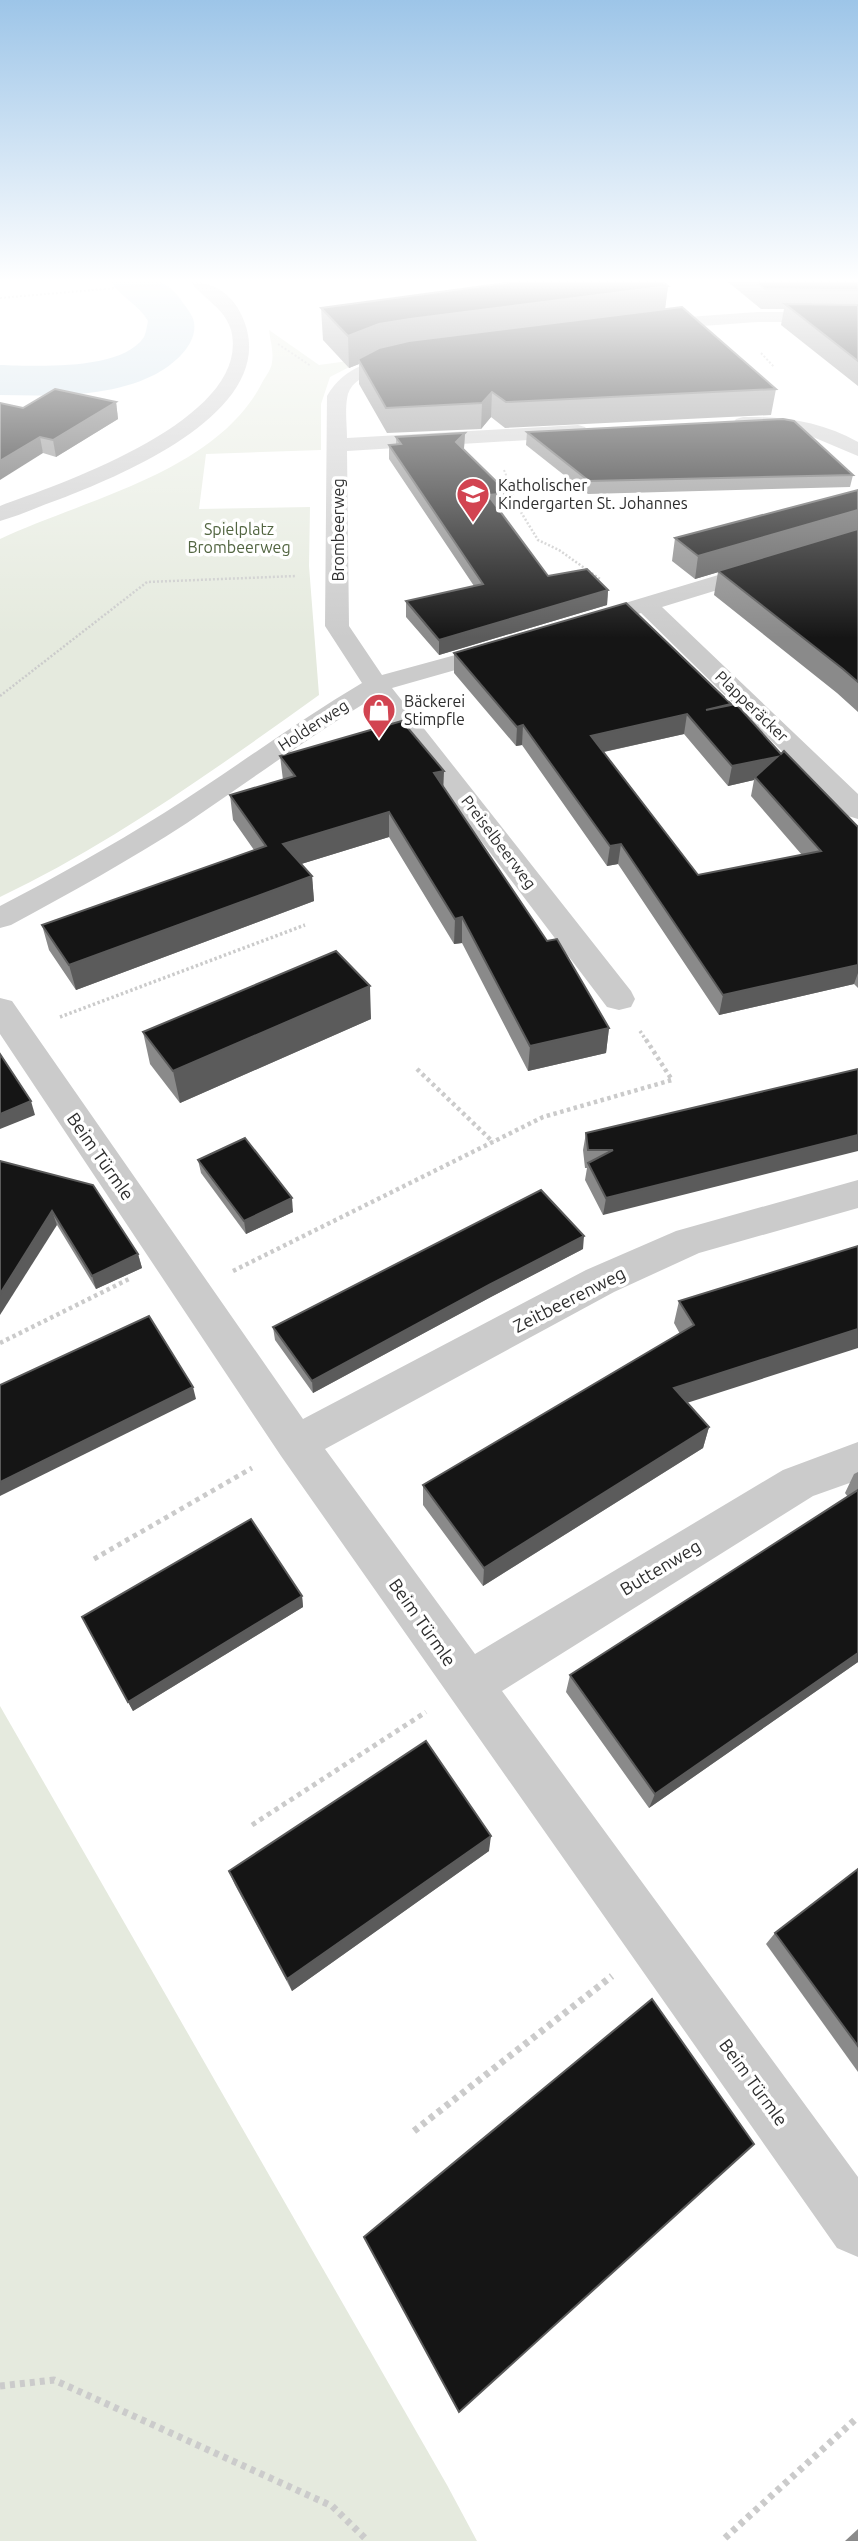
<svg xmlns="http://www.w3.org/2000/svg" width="858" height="2541" font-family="Ubuntu,sans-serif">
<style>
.green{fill:#e5eade}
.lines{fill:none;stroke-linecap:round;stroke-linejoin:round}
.river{fill:#ccdee8;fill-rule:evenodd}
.path-far5{stroke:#cbcbcb;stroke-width:2;stroke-dasharray:2 2;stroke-linecap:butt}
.path-far4{stroke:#cbcbcb;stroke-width:2.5;stroke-dasharray:2 2;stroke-linecap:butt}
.path-far3{stroke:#cbcbcb;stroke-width:3.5;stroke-dasharray:2.5 2.5;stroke-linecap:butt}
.path-far2{stroke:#cbcbcb;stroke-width:4.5;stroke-dasharray:3.5 3.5;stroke-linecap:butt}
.path-far1{stroke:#cbcbcb;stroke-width:5;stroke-dasharray:4.5 4.5;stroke-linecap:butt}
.path{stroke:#cbcbcb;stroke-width:7;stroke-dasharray:5 5;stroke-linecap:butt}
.minor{fill:#cbcbcb;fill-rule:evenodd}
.tertiary{fill:#cbcbcb;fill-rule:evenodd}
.wall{fill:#8a8a8a;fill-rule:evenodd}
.shaded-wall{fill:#5b5b5b}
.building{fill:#151515;stroke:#5b5b5b;stroke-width:2;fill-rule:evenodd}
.labels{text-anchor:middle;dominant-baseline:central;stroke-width:7;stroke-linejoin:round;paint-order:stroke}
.far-poi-label{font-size:16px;fill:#2e2e2e;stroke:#fff;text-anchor:start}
.far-park-label{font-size:16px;fill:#526541;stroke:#fff}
.far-street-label{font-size:16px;fill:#2e2e2e;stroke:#fff}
.street-label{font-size:18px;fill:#2e2e2e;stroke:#fff}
</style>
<rect width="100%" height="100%" fill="#fff"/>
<g class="green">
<path d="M 269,330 L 319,365 L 385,356 L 359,362 L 330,377 L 321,404 L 321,450 L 206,454 L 199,509 L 310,507 L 309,566 L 319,695 C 217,768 113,843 0,897 L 0,539 C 85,499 218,472 263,381 C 266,376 272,368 272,362 C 274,353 270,339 269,330 Z"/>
<path d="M 0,1706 L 447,2485 L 477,2541 L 0,2541 Z"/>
</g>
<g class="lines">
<path class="river" d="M 111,282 C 125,282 146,278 159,282 C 168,284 179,296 183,303 C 187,308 193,316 194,322 C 198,345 172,366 154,375 C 108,398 50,396 0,395 L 0,365 C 36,366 122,371 144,337 C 146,333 147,326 148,321 C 139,305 121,297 111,282 Z"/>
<g class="path-far5">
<path d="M 0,298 L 163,284"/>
<path d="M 278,344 L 311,366"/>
<path d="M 761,353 L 774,367"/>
<path d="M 504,470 L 508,480"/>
</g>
<g class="path-far4">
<path d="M 507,479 L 516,504 L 538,540 L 559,550 L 600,579"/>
<path d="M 0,696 L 147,582 L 296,576"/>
</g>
<g class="path-far3">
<path d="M 60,1017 L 305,925"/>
<path d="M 640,1031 L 646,1040"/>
</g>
<g class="path-far2">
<path d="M 417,1069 L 493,1142"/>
<path d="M 233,1271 L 543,1117 L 672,1080 L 645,1038"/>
<path d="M 0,1343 L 129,1279"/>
</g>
<g class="path-far1">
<path d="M 94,1559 L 252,1468"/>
<path d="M 252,1825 L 426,1712"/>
</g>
<g class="path">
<path d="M 414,2131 L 612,1976"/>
<path d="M 0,2386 L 54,2380 L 332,2506 L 368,2541"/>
<path d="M 725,2538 L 858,2417"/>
</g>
<g class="minor">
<path d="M 757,312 L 858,312 L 858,322 L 757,322 L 647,330 L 638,325 L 647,320 Z"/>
<path d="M 407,354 L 416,360 L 414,364 C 393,369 350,371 347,399 C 345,411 347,426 347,438 L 578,425 L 585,427 L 588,431 L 585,435 L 578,437 L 347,451 L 349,626 L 382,675 L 503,642 L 512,644 L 515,649 L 512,654 L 392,688 L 631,991 L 635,999 L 631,1007 L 619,1010 L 607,1007 L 373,698 C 309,737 249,781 187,823 C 130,860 70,893 11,925 L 0,928 L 0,906 C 56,877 111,846 164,813 C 231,771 294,723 362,683 L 325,626 L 327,396 C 345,365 374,360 407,354 Z"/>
<path d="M 743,417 C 784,416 822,422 858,442 L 858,456 L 801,432 L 736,427 L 733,423 L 736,419 Z"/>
<path d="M 858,533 L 858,547 L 662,607 L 858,794 L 858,819 L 848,816 L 641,613 L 581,631 L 572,629 L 569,624 L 572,619 Z"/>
<path d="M 0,998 L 12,1001 L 303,1419 L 586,1270 L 676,1231 L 858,1180 L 858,1208 L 699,1253 L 614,1292 L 325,1449 L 475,1654 L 783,1470 L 858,1442 L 858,1480 L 813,1496 L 502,1691 L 858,2177 L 858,2257 L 837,2248 L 281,1456 L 0,1034 Z"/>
</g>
<path class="tertiary" d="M 191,282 C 213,282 231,293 241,314 C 287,407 125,474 60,499 C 40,506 21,515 0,521 L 0,506 C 60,484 254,419 231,330 C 224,307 204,300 191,282 Z"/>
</g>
<g class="wall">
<path d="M 728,282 L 858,282 L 858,386 L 781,325 L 784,309 L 761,309 Z"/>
<path d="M 668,286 L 665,309 L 776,389 L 771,415 L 505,428 L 491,417 L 481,429 L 387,433 L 359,384 L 359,364 L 349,368 L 323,340 L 321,308 Z"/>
<path d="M 116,402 L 118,419 L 56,457 L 43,453 L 23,408 Z"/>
<path d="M 527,432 L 853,475 L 850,487 L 588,494 L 526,445 Z"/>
<path d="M 465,433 L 464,448 L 463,449 L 508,508 L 498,509 L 548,576 L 608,590 L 607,605 L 439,655 L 406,617 L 406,601 L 474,586 L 389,459 L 389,445 L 396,444 L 396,437 Z"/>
<path d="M 858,510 L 858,712 L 837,693 L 714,595 L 718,572 L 695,579 L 672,561 L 675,538 Z"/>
<path d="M 626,603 L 781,754 L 858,827 L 858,988 L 854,984 L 719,1015 L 618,864 L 607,866 L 522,745 L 516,746 L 454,673 L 454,653 ZM 684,734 L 728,786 L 754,780 L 751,796 L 802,855 L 698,875 L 604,752 Z"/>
<path d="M 280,756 L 443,788 L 547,941 L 609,1028 L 606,1053 L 528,1071 L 462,943 L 454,944 L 389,837 L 301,864 L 312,876 L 314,901 L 76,990 L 49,950 L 42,925 L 254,850 L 233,820 L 230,795 L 283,780 Z"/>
<path d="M 371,1019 L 180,1103 L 150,1064 L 143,1032 Z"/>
<path d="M 858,1069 L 603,1215 L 585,1180 L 587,1168 L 585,1168 L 583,1150 L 586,1133 Z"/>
<path d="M 198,1160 L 293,1212 L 246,1234 L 201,1173 Z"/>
<path d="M 0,1161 L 138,1254 L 142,1268 L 96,1289 L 57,1225 Z"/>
<path d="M 858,1246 L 687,1403 L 709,1427 L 703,1448 L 483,1586 L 423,1505 L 423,1485 L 680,1334 L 674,1323 L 679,1301 Z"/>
<path d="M 583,1249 L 489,1298 L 313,1393 L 275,1340 L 273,1327 Z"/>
<path d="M 858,1472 L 858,1662 L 649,1808 L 566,1692 L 570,1675 L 848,1497 L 845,1493 L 854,1474 Z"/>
<path d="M 302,1596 L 303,1607 L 133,1711 L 82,1617 Z"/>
<path d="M 489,1851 L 292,1991 L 235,1885 L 229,1871 Z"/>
<path d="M 858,1869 L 858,2072 L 766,1944 L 775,1933 Z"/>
<path d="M 858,2529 L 858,2541 L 845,2541 Z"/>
</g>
<g class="shaded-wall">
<path d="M 668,286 L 664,317 L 358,359 L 359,364 L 349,368 L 348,336 L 379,324 L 410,319 Z"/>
<path d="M 492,392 L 491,417 L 481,429 L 482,403 Z"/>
<path d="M 116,402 L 118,419 L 56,457 L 53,440 Z"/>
<path d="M 465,433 L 464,448 L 456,457 L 456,442 Z"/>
<path d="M 40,437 L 43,453 L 0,480 L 0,461 Z"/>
<path d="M 508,493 L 508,508 L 488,510 L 488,495 Z"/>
<path d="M 858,510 L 858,531 L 695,579 L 698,556 Z"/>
<path d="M 608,590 L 607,605 L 439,655 L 439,640 Z"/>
<path d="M 687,714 L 684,734 L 589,755 L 591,736 Z"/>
<path d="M 523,725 L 522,745 L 516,746 L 517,727 Z"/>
<path d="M 777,757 L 755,777 L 754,780 L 728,786 L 732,766 Z"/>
<path d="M 444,771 L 443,795 L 434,773 Z"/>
<path d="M 389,812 L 389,837 L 285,869 L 283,844 Z"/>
<path d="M 621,844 L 618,864 L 607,866 L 610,846 Z"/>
<path d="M 312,876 L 314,901 L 76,990 L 69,965 Z"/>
<path d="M 462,917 L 462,943 L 454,944 L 455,919 Z"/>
<path d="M 858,965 L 858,973 L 854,984 L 719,1015 L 723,995 Z"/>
<path d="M 370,986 L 371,1019 L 180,1103 L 173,1071 Z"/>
<path d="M 609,1028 L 606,1053 L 528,1071 L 530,1046 Z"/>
<path d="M 31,1101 L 35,1115 L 0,1129 L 0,1114 Z"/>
<path d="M 858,1135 L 858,1151 L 603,1215 L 606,1198 Z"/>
<path d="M 292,1198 L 293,1212 L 246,1234 L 244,1221 Z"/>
<path d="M 52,1211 L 57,1225 L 0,1315 L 0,1294 Z"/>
<path d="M 584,1236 L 583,1249 L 489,1298 L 313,1393 L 312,1381 L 489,1285 Z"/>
<path d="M 138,1254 L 142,1268 L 96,1289 L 92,1276 Z"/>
<path d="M 858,1329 L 858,1348 L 668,1409 L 674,1388 Z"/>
<path d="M 193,1387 L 196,1399 L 0,1496 L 0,1482 Z"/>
<path d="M 709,1427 L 703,1448 L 483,1586 L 484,1568 Z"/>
<path d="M 302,1596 L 303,1607 L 133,1711 L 128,1702 Z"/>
<path d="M 858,1653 L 858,1662 L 649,1808 L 655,1794 Z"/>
<path d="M 491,1836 L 489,1851 L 292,1991 L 287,1979 Z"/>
</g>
<g class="building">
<path d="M 513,282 L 663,282 L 668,286 L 410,319 L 379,324 L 348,336 L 321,308 Z"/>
<path d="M 755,282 L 858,282 L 858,290 L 765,289 Z"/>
<path d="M 785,304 L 858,305 L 858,361 Z"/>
<path d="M 682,307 L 776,389 L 506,402 L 492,392 L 482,403 L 386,408 L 358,359 L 379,348 L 409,341 Z"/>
<path d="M 55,389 L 116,402 L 53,440 L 40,437 L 0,461 L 0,403 L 23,408 Z"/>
<path d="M 783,419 L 794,421 L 853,475 L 589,481 L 527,432 Z"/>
<path d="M 465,433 L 456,442 L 508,493 L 488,495 L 548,576 L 587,569 L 608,590 L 439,640 L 406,601 L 483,584 L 389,445 L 401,444 L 396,437 Z"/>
<path d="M 858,490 L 858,510 L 698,556 L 675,538 Z"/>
<path d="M 858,529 L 858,682 L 843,669 L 718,571 Z"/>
<path d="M 626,603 L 731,704 L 706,710 L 736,704 L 781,754 L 784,751 L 858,827 L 858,965 L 723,995 L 621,844 L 610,846 L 523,725 L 517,727 L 454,653 ZM 687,714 L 732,766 L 777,757 L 755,777 L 821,851 L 698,875 L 591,736 Z"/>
<path d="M 402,721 L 444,771 L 434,773 L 547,941 L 557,939 L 609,1028 L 530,1046 L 462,917 L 455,919 L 389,812 L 283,844 L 312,876 L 69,965 L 42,925 L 266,846 L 230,795 L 295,776 L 280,756 Z"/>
<path d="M 336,951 L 370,986 L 173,1071 L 143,1032 Z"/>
<path d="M 0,1054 L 31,1101 L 0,1114 Z"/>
<path d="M 858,1069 L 858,1135 L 606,1198 L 588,1163 L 613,1150 L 588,1150 L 586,1133 Z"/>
<path d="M 245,1138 L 292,1198 L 244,1221 L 198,1160 Z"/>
<path d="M 0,1161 L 93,1185 L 138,1254 L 92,1276 L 52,1211 L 0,1294 Z"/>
<path d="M 541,1190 L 584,1236 L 489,1285 L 312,1381 L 273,1327 Z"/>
<path d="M 858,1246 L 858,1329 L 674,1388 L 709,1427 L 484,1568 L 423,1485 L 694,1325 L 679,1301 Z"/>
<path d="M 149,1316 L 193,1387 L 0,1482 L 0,1385 Z"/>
<path d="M 858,1490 L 858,1653 L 655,1794 L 570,1675 Z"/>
<path d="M 251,1519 L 302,1596 L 128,1702 L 82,1617 Z"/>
<path d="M 426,1741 L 491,1836 L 287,1979 L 229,1871 Z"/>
<path d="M 858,1869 L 858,2046 L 775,1933 Z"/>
<path d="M 652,1999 L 754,2144 L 459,2412 L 364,2237 Z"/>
</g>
<linearGradient id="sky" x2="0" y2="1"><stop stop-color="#9dc5e8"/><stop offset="0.44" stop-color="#fff"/><stop offset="1" stop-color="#fff" stop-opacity="0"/></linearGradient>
<rect width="858" height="638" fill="url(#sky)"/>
<defs>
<symbol id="school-pin" viewBox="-11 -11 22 30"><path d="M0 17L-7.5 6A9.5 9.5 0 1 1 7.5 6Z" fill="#d24451" stroke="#fff"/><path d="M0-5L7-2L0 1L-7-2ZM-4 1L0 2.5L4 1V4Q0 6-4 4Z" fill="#fff"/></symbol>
<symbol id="shop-pin" viewBox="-11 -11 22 30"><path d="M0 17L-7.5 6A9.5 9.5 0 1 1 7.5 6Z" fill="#d24451" stroke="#fff"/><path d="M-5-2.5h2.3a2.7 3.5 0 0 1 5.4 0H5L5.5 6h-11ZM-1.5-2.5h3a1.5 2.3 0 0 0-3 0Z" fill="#fff"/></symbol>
</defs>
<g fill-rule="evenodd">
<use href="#school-pin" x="454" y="475" width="38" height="52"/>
<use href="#shop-pin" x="360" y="691" width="38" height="52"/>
</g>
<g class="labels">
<g class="far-poi-label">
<text x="498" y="485">Katholischer<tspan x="498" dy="18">Kindergarten St. Johannes</tspan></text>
<text x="404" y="701">Bäckerei<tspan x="404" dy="18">Stimpfle</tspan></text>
</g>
<g class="far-park-label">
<text x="239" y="529">Spielplatz<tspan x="239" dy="18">Brombeerweg</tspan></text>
</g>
<g class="far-street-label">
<text transform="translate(338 530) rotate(-90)">Brombeerweg</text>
<text transform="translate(752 706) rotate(44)">Plapperäcker</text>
<text transform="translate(313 725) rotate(-33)">Holderweg</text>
<text transform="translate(499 842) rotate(53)">Preiselbeerweg</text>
</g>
<g class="street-label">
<text transform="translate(101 1156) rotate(55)">Beim Türmle</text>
<text transform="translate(569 1299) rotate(-27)">Zeitbeerenweg</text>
<text transform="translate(660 1567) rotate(-31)">Buttenweg</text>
<text transform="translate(423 1622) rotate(55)">Beim Türmle</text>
<text transform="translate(754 2082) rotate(54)">Beim Türmle</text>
</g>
</g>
</svg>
